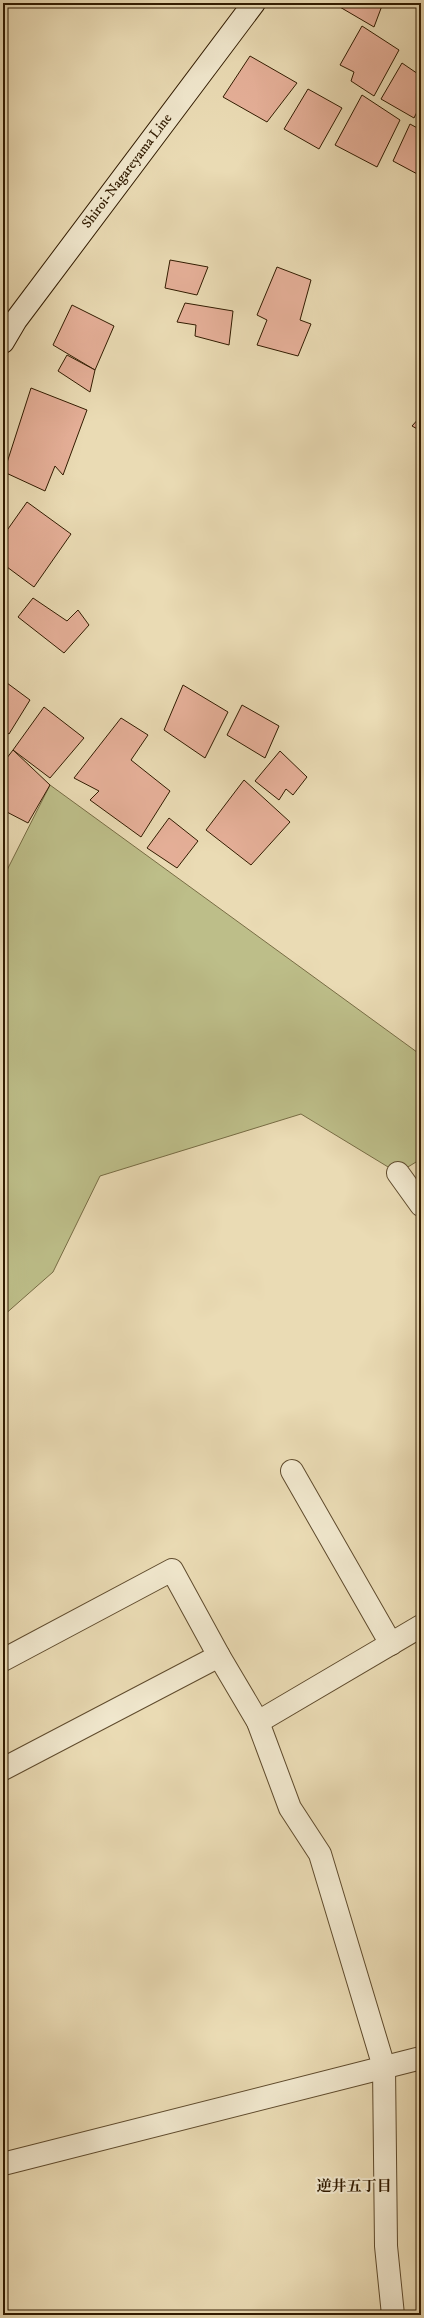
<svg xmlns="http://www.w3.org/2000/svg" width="424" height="2318" font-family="'IM FELL DW Pica','Noto Serif JP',serif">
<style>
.green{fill:#bdbe89;stroke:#776c44}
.building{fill:#e6b099;stroke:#311b00}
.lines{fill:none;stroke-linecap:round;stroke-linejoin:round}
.street-casing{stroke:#5f4b2d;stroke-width:24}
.secondary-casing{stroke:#311b00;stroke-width:24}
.street{stroke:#f1e8ce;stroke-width:22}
.secondary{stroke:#f1e8ce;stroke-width:22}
.labels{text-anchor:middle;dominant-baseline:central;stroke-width:4;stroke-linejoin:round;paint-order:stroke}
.street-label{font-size:14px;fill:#311b00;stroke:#f1e8ce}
.neighbourhood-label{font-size:15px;font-weight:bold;fill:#311b00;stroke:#f1e8ce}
</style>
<rect width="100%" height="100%" fill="#eadbb4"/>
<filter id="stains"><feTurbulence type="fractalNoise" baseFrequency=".005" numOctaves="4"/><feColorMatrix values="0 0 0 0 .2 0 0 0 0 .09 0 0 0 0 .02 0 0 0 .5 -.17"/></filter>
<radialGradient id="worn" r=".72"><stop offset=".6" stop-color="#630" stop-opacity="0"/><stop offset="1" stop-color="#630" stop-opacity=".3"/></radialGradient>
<path class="green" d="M 50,785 L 421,1055 L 421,1159 L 398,1173 L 301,1114 L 100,1176 L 53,1272 L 3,1316 L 3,878 Z"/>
<g class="building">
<path d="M 333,3 L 383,3 L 374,27 Z"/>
<path d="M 362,26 L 399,50 L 374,96 L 351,81 L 354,72 L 340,65 Z"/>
<path d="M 250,56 L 297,83 L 267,122 L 223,97 Z"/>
<path d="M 402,63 L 421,76 L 421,104 L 414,118 L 381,99 Z"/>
<path d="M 308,89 L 342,108 L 319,149 L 284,129 Z"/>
<path d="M 362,95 L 400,120 L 377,167 L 335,145 Z"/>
<path d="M 410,124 L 421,130 L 421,176 L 393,161 Z"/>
<path d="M 170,260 L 208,267 L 197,295 L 165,288 Z"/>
<path d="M 277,267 L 311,280 L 300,320 L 311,324 L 298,356 L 257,345 L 267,320 L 257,315 Z"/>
<path d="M 185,303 L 233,311 L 229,345 L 195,336 L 196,325 L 177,322 Z"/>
<path d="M 72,305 L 114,326 L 95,370 L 53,345 Z"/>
<path d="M 67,355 L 95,370 L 90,392 L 58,371 Z"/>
<path d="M 31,388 L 87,410 L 63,475 L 55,466 L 45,491 L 4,472 Z"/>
<path d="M 421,416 L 421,431 L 412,426 Z"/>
<path d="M 27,502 L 71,534 L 34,587 L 3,564 L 3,536 Z"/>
<path d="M 33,598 L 67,621 L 78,610 L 89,625 L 64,653 L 18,617 Z"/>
<path d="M 3,680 L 30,700 L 9,734 L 3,730 Z"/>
<path d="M 183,685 L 228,712 L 205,758 L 164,730 Z"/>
<path d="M 242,705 L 279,726 L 265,758 L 227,735 Z"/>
<path d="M 44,707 L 84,738 L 50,778 L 13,750 Z"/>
<path d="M 121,718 L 148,735 L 131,760 L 170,791 L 141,837 L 90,800 L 99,791 L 74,778 Z"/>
<path d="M 13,750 L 50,785 L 28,823 L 3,810 L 3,763 Z"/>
<path d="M 280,751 L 307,777 L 293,795 L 286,789 L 279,800 L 255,781 Z"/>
<path d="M 244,780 L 290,822 L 251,865 L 206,830 Z"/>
<path d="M 169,818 L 198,841 L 177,868 L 147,848 Z"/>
</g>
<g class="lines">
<defs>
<g id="street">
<path d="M 398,1173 L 421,1205"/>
<path d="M 292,1471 L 391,1644"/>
<path d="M 3,1660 L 172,1570 L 219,1656 L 258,1722 L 290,1808 L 320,1854 L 384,2067 L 386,2246 L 393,2315"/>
<path d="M 258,1722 L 421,1626"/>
<path d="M 3,1769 L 219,1656"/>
<path d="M 3,2164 L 421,2058"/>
</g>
<path id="secondary" d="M 3,342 L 16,320 L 254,3"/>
</defs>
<use href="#street" class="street-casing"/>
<use href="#secondary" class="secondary-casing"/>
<use href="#street" class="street"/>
<use href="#secondary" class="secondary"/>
</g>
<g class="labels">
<g class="street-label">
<text transform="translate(127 171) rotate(-53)">Shiroi-Nagareyama Line</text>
</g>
<g class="neighbourhood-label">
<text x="354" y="2186">逆井五丁目</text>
</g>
</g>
<rect width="424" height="2318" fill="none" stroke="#eadbb4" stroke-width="16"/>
<rect x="4" y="4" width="416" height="2310" fill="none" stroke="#311b00" stroke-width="2"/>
<rect x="8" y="8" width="408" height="2302" fill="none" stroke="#311b00"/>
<rect width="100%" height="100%" filter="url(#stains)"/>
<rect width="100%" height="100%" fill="url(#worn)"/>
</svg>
